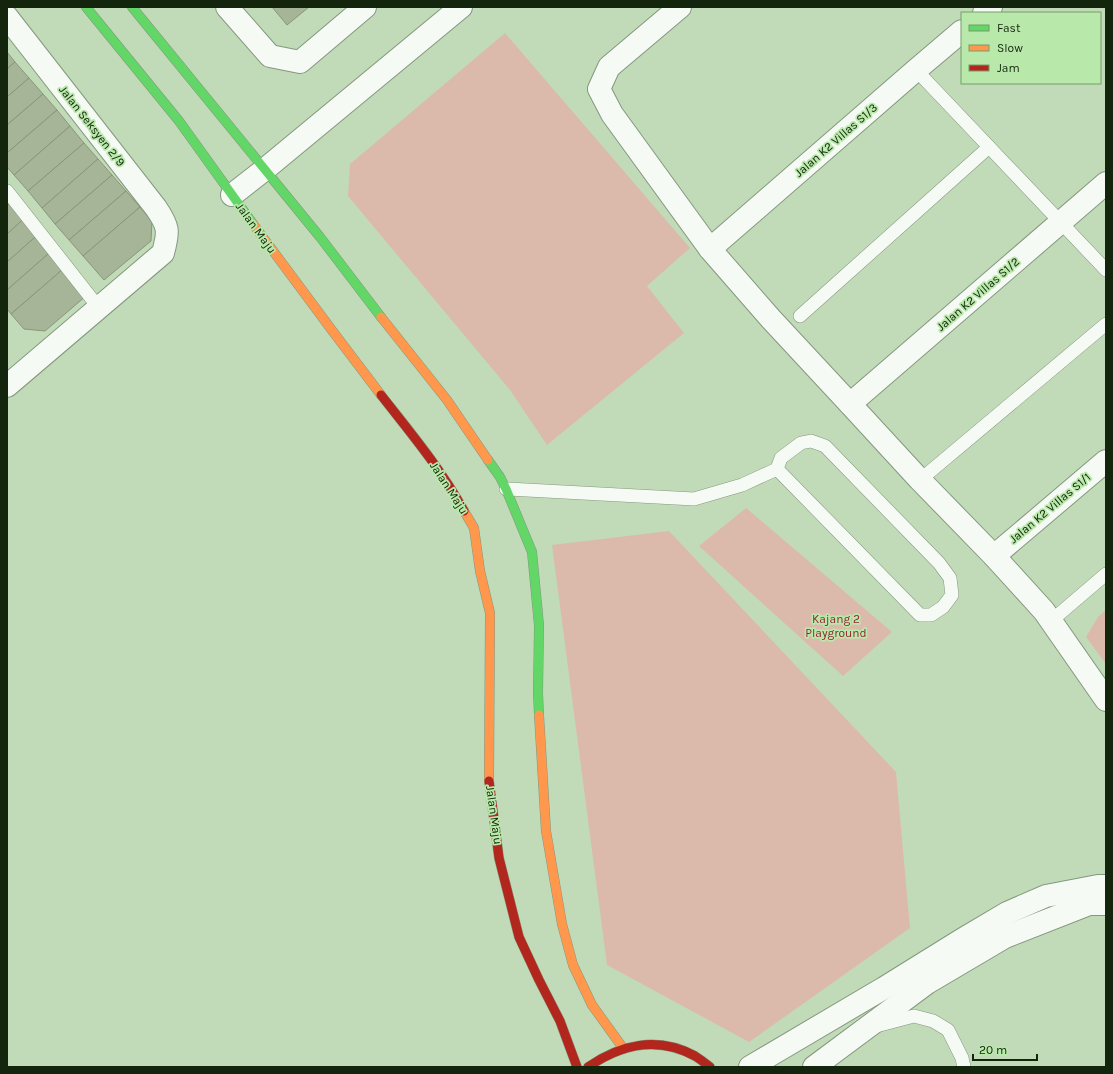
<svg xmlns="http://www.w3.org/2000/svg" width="1113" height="1074" font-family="Karla,sans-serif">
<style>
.green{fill:#dcbaab}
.building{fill:#a6b497;stroke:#899779}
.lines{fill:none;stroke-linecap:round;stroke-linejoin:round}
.lane-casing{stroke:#84987e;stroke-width:14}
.street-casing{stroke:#84987e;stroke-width:24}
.fast-casing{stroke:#84987e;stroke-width:10}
.slow-casing{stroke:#84987e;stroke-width:10}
.jam-casing{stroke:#84987e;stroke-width:10}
.lane{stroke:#f6faf4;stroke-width:13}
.street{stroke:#f6faf4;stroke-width:22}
.fast{stroke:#63d668;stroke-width:9}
.slow{stroke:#ff974d;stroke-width:9}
.jam{stroke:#b3261e;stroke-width:9}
.labels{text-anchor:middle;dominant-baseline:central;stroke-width:3.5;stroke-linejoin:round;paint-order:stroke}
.street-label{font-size:12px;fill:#13250d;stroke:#b9e9aa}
.park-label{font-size:12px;fill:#922433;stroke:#b9e9aa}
</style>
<rect width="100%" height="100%" fill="#c1dbb8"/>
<g class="green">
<path d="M 505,33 L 690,248 L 647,286 L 684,333 L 547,445 L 510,390 L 348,196 L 350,164 Z"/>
<path d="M 746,508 L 892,632 L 843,676 L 699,546 Z"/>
<path d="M 669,531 L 896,772 L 910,928 L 749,1042 L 607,965 L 552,545 Z"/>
<path d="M 1106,610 L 1106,664 L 1086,637 L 1098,617 Z"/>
</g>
<g class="building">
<path d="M 272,7 L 309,7 L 287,25 Z"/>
<path d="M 7,52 L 15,62 L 7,69 Z"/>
<path d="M 15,62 L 29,78 L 7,97 L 7,69 Z"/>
<path d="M 29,78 L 43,94 L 7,125 L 7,97 Z"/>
<path d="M 43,94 L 57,110 L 7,153 L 7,125 Z"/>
<path d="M 57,110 L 70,126 L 14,175 L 7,167 L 7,153 Z"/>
<path d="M 70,126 L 84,143 L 28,191 L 14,175 Z"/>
<path d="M 84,143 L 98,159 L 42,208 L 28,191 Z"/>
<path d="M 98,159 L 112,175 L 55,224 L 42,208 Z"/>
<path d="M 112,175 L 126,191 L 69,240 L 55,224 Z"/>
<path d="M 126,191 L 140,207 L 83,256 L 69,240 Z"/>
<path d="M 14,199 L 28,215 L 7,234 L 7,206 Z"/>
<path d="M 140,207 L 152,221 L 151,241 L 104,280 L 83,256 Z"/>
<path d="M 28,215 L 42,231 L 7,262 L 7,234 Z"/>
<path d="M 42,231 L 56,247 L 7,290 L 7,262 Z"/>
<path d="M 56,247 L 70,263 L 11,314 L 7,309 L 7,290 Z"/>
<path d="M 70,263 L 93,290 L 45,331 L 24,329 L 11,314 Z"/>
</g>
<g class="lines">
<defs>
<g id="lane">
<path d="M 916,70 L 1106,270"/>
<path d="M 7,191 L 99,308"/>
<path d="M 800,316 L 989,147"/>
<path d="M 920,480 L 1106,324"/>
<path d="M 506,489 L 694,499 L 742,485 L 777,469 L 781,458 L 801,443 L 811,441 L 825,446 L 939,563 L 950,578 L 952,595 L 943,607 L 931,615 L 920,615 L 777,469"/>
<path d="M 1051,621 L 1106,574"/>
<path d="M 876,1026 L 914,1016 L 933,1021 L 948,1030 L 962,1058 L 964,1067"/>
</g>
<g id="street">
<path d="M 227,7 L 270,56 L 300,62 L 365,7"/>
<path d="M 680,7 L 609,67 L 599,89 L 612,114 L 710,249 L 771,319 L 850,404 L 920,480 L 994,556 L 1044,611 L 1106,700"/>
<path d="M 984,13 L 991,7"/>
<path d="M 7,17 L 156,208 C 169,227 169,231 163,253 L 7,386"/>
<path d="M 232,195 L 264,170 L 461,7"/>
<path d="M 710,249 L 916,70 L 962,31"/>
<path d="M 850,404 L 1106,183"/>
<path d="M 994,556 L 1106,461"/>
<path d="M 750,1067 L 884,988 L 963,939 L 1007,913 L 1046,896 L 1098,886 L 1106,886"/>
<path d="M 814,1067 L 927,983 L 1005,937 L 1089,904 L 1106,904"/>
</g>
<g id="fast">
<path d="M 86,7 L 179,121 L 253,224"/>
<path d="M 132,7 L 320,237 L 381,317"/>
<path d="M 488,460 L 500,477 L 506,489 L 532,552 L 539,625 L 538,693 L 539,715"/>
</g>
<g id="slow">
<path d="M 253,224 L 334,333 L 381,395"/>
<path d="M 381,317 L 447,400 L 488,460"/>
<path d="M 464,511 L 474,528 L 480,571 L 490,613 L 489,781"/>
<path d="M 539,715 L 546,831 L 562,924 L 573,965 L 592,1005 L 623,1048"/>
</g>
<g id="jam">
<path d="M 381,395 C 410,432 441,469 464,511"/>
<path d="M 489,781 L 499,858 L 519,937 L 539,980 L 560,1021 L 577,1067"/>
<path d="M 588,1067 C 621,1044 658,1036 695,1056 C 700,1059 705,1063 710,1067"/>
</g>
</defs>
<use href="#lane" class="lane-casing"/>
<use href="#street" class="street-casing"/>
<use href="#fast" class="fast-casing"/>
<use href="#slow" class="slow-casing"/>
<use href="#jam" class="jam-casing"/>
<use href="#lane" class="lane"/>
<use href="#street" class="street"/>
<use href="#fast" class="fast"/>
<use href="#slow" class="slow"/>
<use href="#jam" class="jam"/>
</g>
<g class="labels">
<g class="street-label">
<text transform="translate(92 126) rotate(52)">Jalan Seksyen 2/9</text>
<text transform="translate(836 140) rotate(-41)">Jalan K2 Villas S1/3</text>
<text transform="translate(256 228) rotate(54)">Jalan Maju</text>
<text transform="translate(978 294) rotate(-41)">Jalan K2 Villas S1/2</text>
<text transform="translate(449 488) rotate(57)">Jalan Maju</text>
<text transform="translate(1050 508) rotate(-40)">Jalan K2 Villas S1/1</text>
<text transform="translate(494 815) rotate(82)">Jalan Maju</text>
</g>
<g class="park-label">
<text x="836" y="619">Kajang 2<tspan x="836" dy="14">Playground</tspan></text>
</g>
</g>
<rect width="1113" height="1074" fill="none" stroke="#13250d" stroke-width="16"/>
<rect x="961" y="12" width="140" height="72" fill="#b9e9aa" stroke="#779b6b"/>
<rect x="969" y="25" width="20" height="6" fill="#63d668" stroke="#779b6b"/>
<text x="997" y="32" font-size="12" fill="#13250d">Fast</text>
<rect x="969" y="45" width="20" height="6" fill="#ff974d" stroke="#779b6b"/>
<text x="997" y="52" font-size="12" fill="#13250d">Slow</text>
<rect x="969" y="65" width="20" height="6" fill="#b3261e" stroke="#779b6b"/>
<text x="997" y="72" font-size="12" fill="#13250d">Jam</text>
<path d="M973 1054v6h64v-6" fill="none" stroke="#13250d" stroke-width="2"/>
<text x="979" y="1054" font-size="12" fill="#13250d" stroke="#b9e9aa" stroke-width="3" paint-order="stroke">20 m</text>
</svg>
